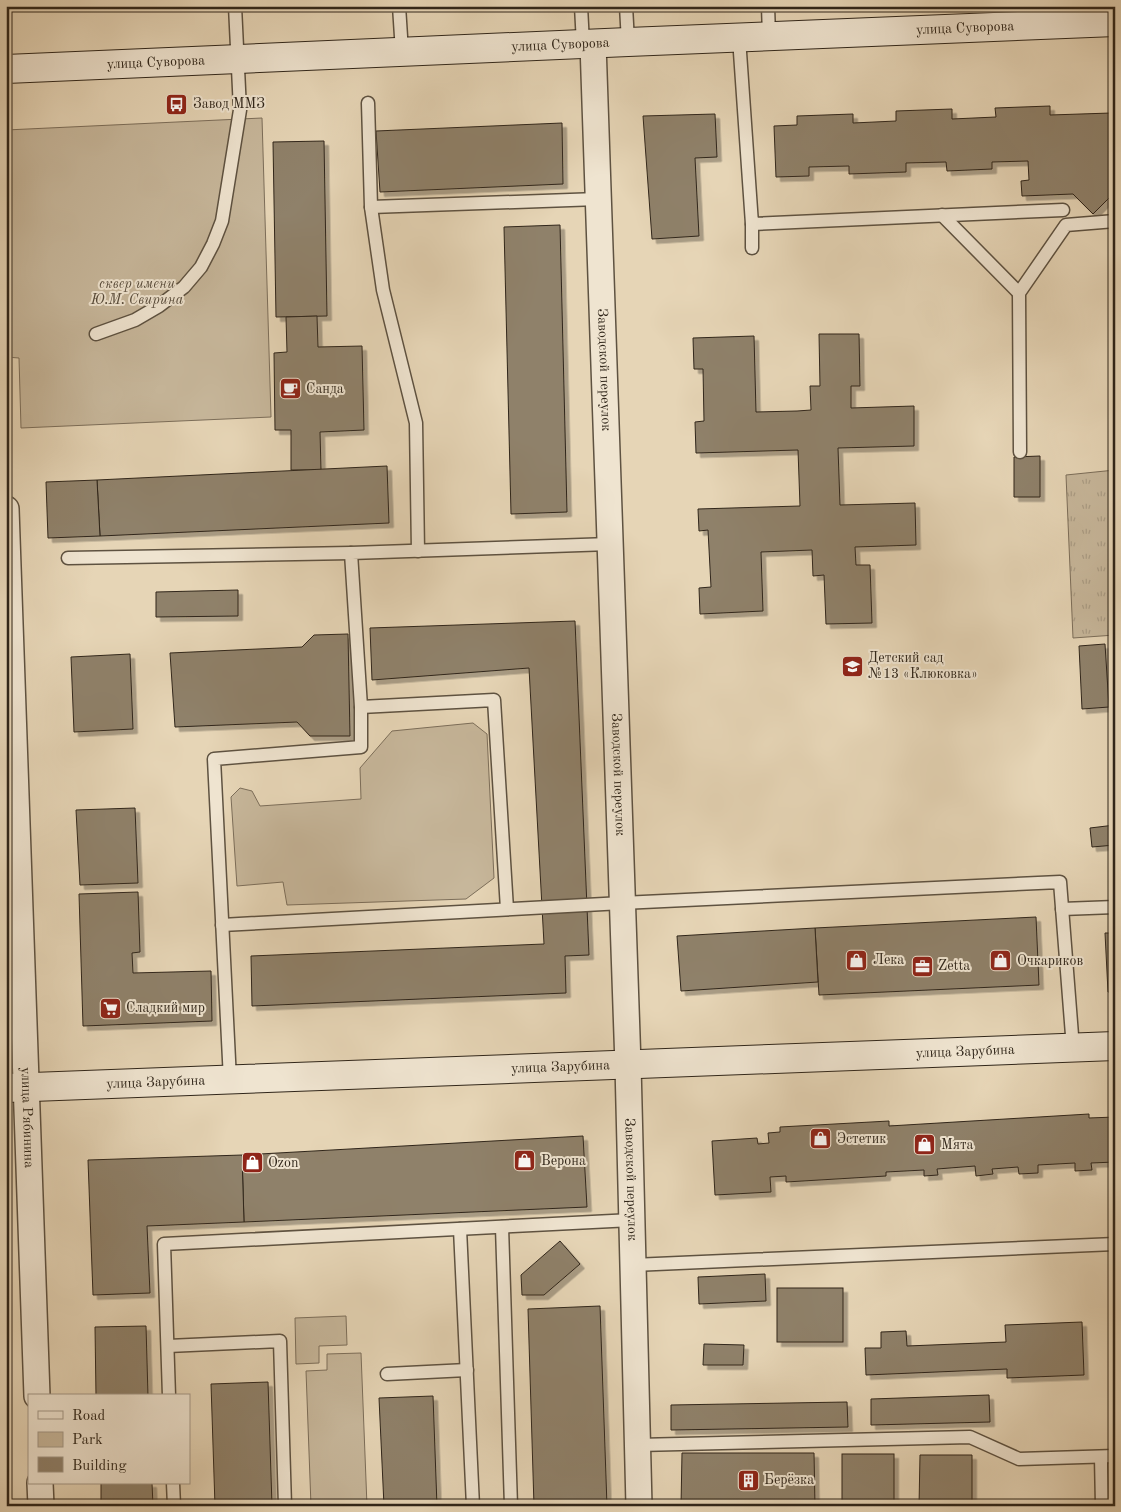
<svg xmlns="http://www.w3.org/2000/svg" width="1121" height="1512" font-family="'Old Standard TT',serif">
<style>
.grass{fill:url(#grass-tufts);stroke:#7c6e5a}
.park{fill:#c7b79b;stroke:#7c6e5a}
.building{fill:#8f816b;stroke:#30261a;filter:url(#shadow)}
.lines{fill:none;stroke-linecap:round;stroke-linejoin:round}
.lane-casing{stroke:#5e5241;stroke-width:15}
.street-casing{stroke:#5e5241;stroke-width:28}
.secondary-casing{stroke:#30261a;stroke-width:30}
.lane{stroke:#efe4d0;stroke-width:12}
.street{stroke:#efe4d0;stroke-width:25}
.secondary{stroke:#efe4d0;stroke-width:28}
.labels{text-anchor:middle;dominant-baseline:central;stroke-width:4;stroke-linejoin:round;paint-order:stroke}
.street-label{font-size:14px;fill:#30261a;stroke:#efe4d0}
.poi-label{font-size:14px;fill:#30261a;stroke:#efe4d0;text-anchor:start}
.park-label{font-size:14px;font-style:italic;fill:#564a3a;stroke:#efe4d0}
</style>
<defs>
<pattern id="grass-tufts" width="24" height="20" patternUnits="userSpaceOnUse" patternTransform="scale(1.25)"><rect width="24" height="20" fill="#c7b79b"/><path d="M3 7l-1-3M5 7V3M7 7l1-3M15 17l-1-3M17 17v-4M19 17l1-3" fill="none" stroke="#ab9d85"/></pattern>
<filter id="shadow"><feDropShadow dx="4.5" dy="4.5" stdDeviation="0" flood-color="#0004"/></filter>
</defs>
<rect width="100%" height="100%" fill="#e6d5b6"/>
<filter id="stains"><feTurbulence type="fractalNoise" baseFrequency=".004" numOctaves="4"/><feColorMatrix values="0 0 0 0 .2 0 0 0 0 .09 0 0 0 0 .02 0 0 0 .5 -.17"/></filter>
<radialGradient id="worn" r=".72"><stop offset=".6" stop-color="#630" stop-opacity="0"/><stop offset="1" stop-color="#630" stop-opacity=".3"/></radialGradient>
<path class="grass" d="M 1115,470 L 1115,635 L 1073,638 L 1066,475 Z"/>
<g class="park">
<path d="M 262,118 L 271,417 L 21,428 L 19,358 L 6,357 L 6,130 Z"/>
<path d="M 473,723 L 487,734 L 494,878 L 466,899 L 287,905 L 283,882 L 237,886 L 231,797 L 240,788 L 252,791 L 260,806 L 361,799 L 360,768 L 392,731 Z"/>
<path d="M 346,1316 L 347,1345 L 319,1346 L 319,1363 L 296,1364 L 295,1318 Z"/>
<path d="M 361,1353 L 367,1506 L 311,1506 L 306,1371 L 327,1370 L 327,1354 Z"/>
</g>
<g class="building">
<path d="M 1050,106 L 1050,115 L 1111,113 L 1113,194 L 1093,214 L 1073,194 L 1022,196 L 1021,181 L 1029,180 L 1028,161 L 992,162 L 992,169 L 947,171 L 946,162 L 906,163 L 906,172 L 849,174 L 849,166 L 809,167 L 809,176 L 776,177 L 774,126 L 797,125 L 797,116 L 853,114 L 853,123 L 896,121 L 896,111 L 952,109 L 952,119 L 996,117 L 995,108 Z"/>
<path d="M 715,114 L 717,157 L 695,158 L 699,236 L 652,239 L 643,116 Z"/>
<path d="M 562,123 L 563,184 L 380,192 L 376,131 Z"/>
<path d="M 324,141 L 327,316 L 276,317 L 273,142 Z"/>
<path d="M 560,225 L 567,512 L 511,514 L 504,227 Z"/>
<path d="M 317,316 L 318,347 L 362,346 L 364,430 L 320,432 L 321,470 L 291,470 L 291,430 L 275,430 L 274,353 L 287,352 L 286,317 Z"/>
<path d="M 819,334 L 859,334 L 860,386 L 851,386 L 851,408 L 914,406 L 914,446 L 838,448 L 840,505 L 915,503 L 916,545 L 855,547 L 856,565 L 870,565 L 872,623 L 826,624 L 824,575 L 813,576 L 812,550 L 761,552 L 763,611 L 700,614 L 699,588 L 711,587 L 708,530 L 699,531 L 698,509 L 800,506 L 798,450 L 696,453 L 695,422 L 704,421 L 703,369 L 694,369 L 693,338 L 754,336 L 756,412 L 797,411 L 811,410 L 810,386 L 820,386 Z"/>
<path d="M 1040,456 L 1040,497 L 1014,497 L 1014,457 Z"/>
<path d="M 387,466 L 389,523 L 100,536 L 97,480 Z"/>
<path d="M 97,480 L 100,536 L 48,538 L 46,482 Z"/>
<path d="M 238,590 L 238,616 L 156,617 L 156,592 Z"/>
<path d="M 575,621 L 589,955 L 565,956 L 566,993 L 252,1006 L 251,956 L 544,944 L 529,668 L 372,680 L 370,628 Z"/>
<path d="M 348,634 L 350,736 L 310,736 L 297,722 L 175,727 L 170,653 L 302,647 L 314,635 Z"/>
<path d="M 1105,644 L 1109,707 L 1082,709 L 1079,646 Z"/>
<path d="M 130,654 L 133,729 L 74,732 L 71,657 Z"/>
<path d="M 135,808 L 138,883 L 80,885 L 76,810 Z"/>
<path d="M 1115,825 L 1115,845 L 1092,847 L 1090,828 Z"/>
<path d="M 138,892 L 140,952 L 132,953 L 133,973 L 211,971 L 212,1021 L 83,1026 L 79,894 Z"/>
<path d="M 1036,917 L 1039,985 L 819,995 L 815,928 Z"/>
<path d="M 815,928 L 818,982 L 681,991 L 677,936 Z"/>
<path d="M 1105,933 L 1115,933 L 1115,992 L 1108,992 Z"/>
<path d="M 1089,1114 L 1089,1118 L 1115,1117 L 1115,1162 L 1091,1163 L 1092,1170 L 1075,1171 L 1075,1163 L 1038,1165 L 1038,1173 L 1019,1174 L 1018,1167 L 992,1169 L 993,1174 L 976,1176 L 975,1166 L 937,1169 L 938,1175 L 924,1176 L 924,1170 L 886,1172 L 886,1176 L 786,1182 L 786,1176 L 770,1177 L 771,1192 L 715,1195 L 712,1141 L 757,1138 L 758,1144 L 769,1143 L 768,1133 L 780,1132 L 780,1127 L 889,1121 L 889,1126 Z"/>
<path d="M 583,1136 L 587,1207 L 244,1222 L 242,1155 Z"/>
<path d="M 242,1155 L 244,1222 L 147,1226 L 150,1293 L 93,1295 L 88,1160 Z"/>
<path d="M 560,1241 L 580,1264 L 544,1295 L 522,1295 L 521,1275 Z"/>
<path d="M 765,1274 L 766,1301 L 699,1304 L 698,1277 Z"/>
<rect x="777" y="1288" width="66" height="54"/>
<path d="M 600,1306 L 607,1506 L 534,1506 L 528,1309 Z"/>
<path d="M 1082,1322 L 1084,1375 L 1007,1378 L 1007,1369 L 866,1375 L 865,1348 L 881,1348 L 881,1332 L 906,1331 L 907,1346 L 1006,1342 L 1005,1325 Z"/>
<path d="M 146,1326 L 148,1396 L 96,1396 L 95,1327 Z"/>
<path d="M 704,1344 L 744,1345 L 743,1365 L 703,1365 Z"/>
<path d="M 268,1382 L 272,1506 L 215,1506 L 211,1384 Z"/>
<path d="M 989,1395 L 990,1422 L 871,1425 L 871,1399 Z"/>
<path d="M 433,1396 L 437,1506 L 384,1506 L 379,1398 Z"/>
<path d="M 847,1402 L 848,1427 L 671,1430 L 671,1405 Z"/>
<path d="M 682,1453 L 814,1453 L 815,1506 L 681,1506 Z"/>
<rect x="842" y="1454" width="52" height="52"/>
<path d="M 920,1455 L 972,1455 L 972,1506 L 919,1506 Z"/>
<path d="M 101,1483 L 152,1483 L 153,1506 L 101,1506 Z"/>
</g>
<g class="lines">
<defs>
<g id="lane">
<path d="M 399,6 L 402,52"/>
<path d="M 581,6 L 583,44"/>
<path d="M 626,6 L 628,42"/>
<path d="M 768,6 L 769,36"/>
<path d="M 1030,6 L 1031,26"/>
<path d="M 739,38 L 752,224 L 1063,210"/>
<path d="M 368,103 L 371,207 L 383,290 L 416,423 L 418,551"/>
<path d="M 371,207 L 598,199"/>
<path d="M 942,215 L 1019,293"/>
<path d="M 752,224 L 752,248"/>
<path d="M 96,334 L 135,320 L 159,306 L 184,287 L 201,267 L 213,244 L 222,221 L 240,110 L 235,6"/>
<path d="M 1020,452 L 1019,293 L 1066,225 L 1115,221"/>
<path d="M 68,558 L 351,553"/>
<path d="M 507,909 L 494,700 L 361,707 L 351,553 L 610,544"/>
<path d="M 1062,909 L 1115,907"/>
<path d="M 222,925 L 622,903 L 1060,882 L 1073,1048"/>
<path d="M 230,1080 L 214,759 L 361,747 L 361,707"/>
<path d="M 502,1227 L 511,1506"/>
<path d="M 460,1229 L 473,1506"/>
<path d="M 633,1265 L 1115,1244"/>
<path d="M 168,1346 L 280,1341 L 285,1506"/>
<path d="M 387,1374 L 467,1370"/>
<path d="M 169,1396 L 164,1244 L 632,1220"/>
<path d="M 638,1445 L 970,1437 L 1019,1459 L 1115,1456"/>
<path d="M 1101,1457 L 1102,1506"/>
<path d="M 173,1483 L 174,1506"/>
</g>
<g id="street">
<path id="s1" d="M 593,44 L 628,1065 L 639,1506"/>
<path id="s2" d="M 6,509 L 37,1396"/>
<path d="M 40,1483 L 41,1506"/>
</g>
<g id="secondary">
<path id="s3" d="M 6,69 L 628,42 L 1115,22"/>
<path id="s4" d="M 6,1088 L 1115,1046"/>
</g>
</defs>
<use href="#lane" class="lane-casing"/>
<use href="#street" class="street-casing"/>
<use href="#secondary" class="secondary-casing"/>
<use href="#lane" class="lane"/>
<use href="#street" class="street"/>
<use href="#secondary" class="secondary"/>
</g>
<defs>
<symbol id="bus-square" viewBox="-11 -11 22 22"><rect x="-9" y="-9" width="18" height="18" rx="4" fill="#8f2418" stroke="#efe4d0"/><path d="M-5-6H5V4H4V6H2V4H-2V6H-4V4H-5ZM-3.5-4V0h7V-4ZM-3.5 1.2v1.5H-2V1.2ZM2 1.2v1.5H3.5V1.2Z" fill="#fff"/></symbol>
<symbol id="cafe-square" viewBox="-11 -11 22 22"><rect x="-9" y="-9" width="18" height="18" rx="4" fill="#8f2418" stroke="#efe4d0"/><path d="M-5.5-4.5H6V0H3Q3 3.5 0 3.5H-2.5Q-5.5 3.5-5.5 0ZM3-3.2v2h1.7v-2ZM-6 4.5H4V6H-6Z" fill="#fff"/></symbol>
<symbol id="school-square" viewBox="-11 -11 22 22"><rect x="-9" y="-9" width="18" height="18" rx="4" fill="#8f2418" stroke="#efe4d0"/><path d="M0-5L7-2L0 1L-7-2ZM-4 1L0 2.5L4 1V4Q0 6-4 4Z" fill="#fff"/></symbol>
<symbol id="shop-square" viewBox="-11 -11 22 22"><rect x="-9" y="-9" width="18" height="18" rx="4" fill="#8f2418" stroke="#efe4d0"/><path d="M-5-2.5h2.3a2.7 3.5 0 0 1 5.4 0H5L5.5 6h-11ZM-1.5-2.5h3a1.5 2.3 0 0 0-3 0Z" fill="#fff"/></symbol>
<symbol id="office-square" viewBox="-11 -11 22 22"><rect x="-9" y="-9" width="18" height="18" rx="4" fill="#8f2418" stroke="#efe4d0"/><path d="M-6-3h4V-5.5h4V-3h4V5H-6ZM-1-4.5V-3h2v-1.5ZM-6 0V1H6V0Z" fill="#fff"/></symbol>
<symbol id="supermarket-square" viewBox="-11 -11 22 22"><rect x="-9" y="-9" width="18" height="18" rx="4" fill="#8f2418" stroke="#efe4d0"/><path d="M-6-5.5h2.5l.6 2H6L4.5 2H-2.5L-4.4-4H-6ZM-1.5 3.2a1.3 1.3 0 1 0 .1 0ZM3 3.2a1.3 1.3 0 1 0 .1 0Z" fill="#fff"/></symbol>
<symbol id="building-square" viewBox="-11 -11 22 22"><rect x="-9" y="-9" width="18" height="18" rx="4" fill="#8f2418" stroke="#efe4d0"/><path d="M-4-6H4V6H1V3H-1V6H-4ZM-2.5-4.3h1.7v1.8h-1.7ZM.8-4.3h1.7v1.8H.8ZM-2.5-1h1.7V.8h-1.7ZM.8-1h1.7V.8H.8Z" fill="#fff"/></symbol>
</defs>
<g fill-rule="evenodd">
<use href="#bus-square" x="164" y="92" width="25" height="25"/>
<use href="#cafe-square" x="278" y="376" width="25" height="25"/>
<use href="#school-square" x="840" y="654" width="25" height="25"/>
<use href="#shop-square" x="844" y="948" width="25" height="25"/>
<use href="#shop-square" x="988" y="948" width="25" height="25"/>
<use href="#office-square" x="910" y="954" width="25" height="25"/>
<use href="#supermarket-square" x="98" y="996" width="25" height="25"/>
<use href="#shop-square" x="808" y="1126" width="25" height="25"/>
<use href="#shop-square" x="912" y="1132" width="25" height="25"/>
<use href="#shop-square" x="512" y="1148" width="25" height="25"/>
<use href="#shop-square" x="240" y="1150" width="25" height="25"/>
<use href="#building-square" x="736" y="1468" width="25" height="25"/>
</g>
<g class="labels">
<g class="street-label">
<text stroke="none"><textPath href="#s3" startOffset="960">улица Суворова</textPath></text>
<text stroke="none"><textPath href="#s3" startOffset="555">улица Суворова</textPath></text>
<text stroke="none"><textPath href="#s3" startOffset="150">улица Суворова</textPath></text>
<text stroke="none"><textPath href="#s1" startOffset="326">Заводской переулок</textPath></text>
<text stroke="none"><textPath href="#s1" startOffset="731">Заводской переулок</textPath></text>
<text stroke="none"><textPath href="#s4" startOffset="960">улица Зарубина</textPath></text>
<text stroke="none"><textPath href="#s4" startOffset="555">улица Зарубина</textPath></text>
<text stroke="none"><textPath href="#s4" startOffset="150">улица Зарубина</textPath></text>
<text stroke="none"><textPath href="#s2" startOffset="609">улица Рябинина</textPath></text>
<text stroke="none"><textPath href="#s1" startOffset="1136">Заводской переулок</textPath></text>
</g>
<g class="poi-label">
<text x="193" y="104">Завод ММЗ</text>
<text x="306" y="389">Санда</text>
<text x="868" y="658">Детский сад<tspan x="868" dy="16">№13 «Клюковка»</tspan></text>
<text x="873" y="960">Лека</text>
<text x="1017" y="961">Очкариков</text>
<text x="938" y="966">Zetta</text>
<text x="126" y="1008">Сладкий мир</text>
<text x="837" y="1139">Эстетик</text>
<text x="941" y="1145">Мята</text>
<text x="541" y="1161">Верона</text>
<text x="268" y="1163">Ozon</text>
<text x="764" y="1480">Берёзка</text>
</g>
<g class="park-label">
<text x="137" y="284">сквер имени<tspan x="137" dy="16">Ю.М. Свирина</tspan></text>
</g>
</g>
<rect width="1121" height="1512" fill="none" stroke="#e6d5b6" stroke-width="25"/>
<rect x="8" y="8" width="1106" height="1497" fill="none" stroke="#30261a" stroke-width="2.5"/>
<rect x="12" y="12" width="1096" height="1487" fill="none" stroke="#30261a"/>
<rect x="28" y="1394" width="162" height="90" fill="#efe4d0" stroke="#a39887"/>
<rect x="38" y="1411" width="25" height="8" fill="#efe4d0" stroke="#a39887"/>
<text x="72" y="1420" font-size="15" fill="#30261a">Road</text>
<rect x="38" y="1432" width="25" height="15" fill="#c7b79b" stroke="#a39887"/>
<text x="72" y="1444" font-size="15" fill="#30261a">Park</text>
<rect x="38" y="1457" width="25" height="15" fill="#8f816b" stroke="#a39887"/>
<text x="72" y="1470" font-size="15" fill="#30261a">Building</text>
<rect width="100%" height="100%" filter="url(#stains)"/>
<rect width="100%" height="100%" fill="url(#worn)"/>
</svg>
